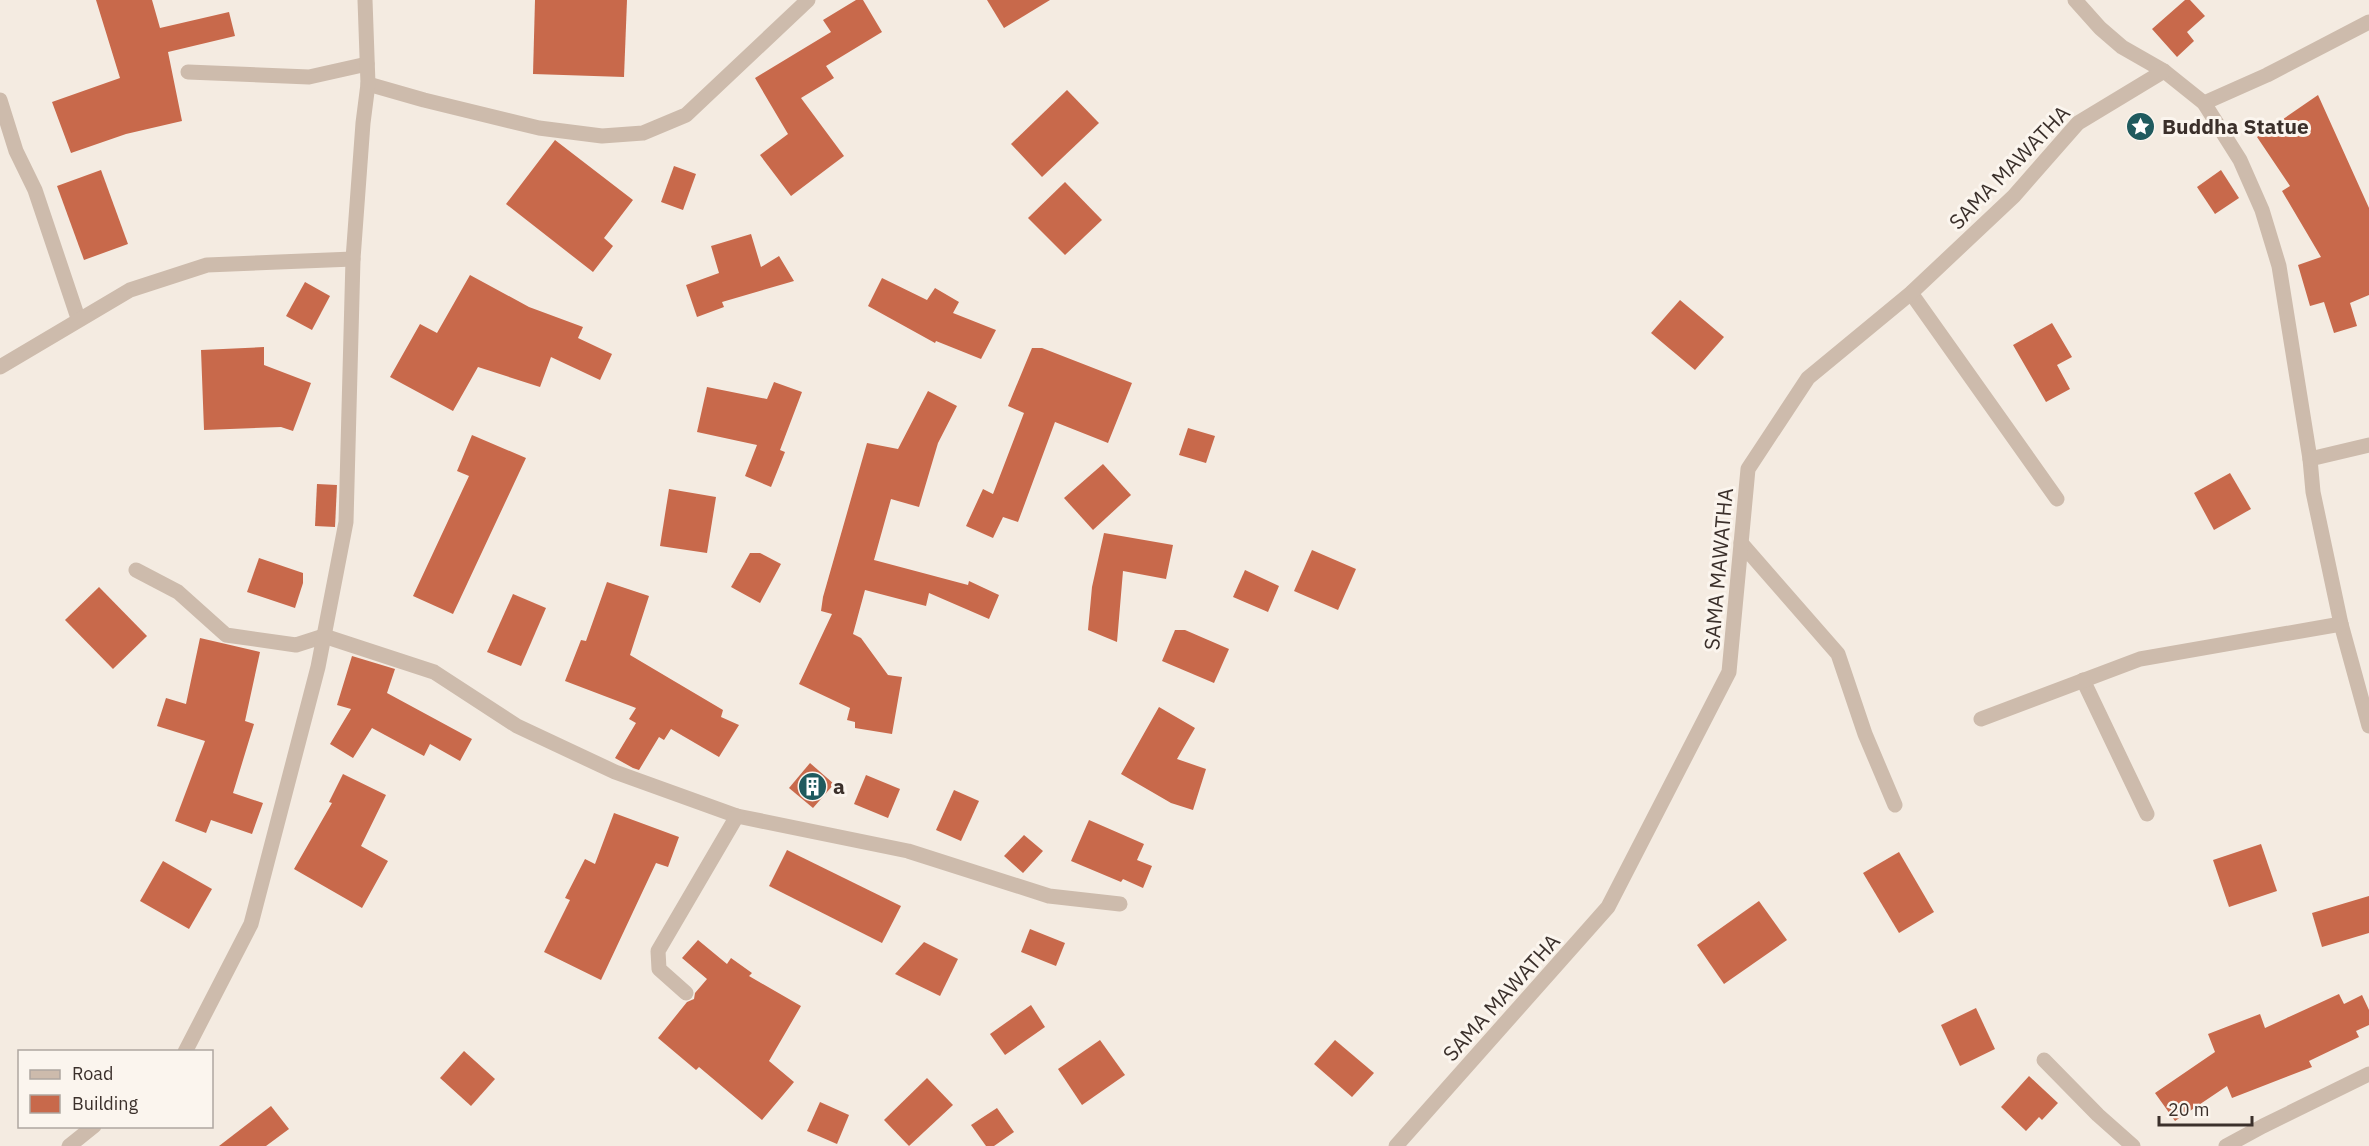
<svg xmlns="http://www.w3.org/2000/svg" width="2369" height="1146" font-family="'IBM Plex Sans',sans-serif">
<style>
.building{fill:#c8694b}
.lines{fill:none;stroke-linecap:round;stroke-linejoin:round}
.minor{stroke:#cdbbac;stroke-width:15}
.labels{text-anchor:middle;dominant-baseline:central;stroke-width:6;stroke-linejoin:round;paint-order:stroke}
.poi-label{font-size:21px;font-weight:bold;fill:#3b302b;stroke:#fbf5ee;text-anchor:start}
.street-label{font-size:21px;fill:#3b302b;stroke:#fbf5ee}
</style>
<rect width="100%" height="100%" fill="#f4ebe1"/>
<g class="building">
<path d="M 96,0 L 152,0 L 160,28 L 229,12 L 235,36 L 168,52 L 182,121 L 126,134 L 71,153 L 52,102 L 120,78 Z"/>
<path d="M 535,0 L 627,0 L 624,77 L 533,74 Z"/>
<path d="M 856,0 L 863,0 L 882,32 L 826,66 L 834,78 L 801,98 L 844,156 L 791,196 L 760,155 L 788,134 L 755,78 L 831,32 L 823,20 Z"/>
<path d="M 987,0 L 1050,0 L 1004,28 Z"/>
<path d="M 2185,0 L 2190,0 L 2205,16 L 2187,32 L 2194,41 L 2177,57 L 2152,29 Z"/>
<path d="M 1067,90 L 1099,123 L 1042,177 L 1011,144 Z"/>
<path d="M 2318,95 L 2369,208 L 2369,295 L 2350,303 L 2357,326 L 2334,333 L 2324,302 L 2310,306 L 2298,265 L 2321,257 L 2282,191 L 2290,186 L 2257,137 Z"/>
<path d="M 555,140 L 633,200 L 604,238 L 613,246 L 593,272 L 506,204 Z"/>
<path d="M 674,166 L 696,174 L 683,210 L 661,202 Z"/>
<path d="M 101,170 L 128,244 L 84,260 L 57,186 Z"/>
<path d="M 2221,170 L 2239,198 L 2215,214 L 2197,187 Z"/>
<path d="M 1065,182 L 1102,220 L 1065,255 L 1028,218 Z"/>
<path d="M 751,234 L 761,267 L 779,256 L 794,281 L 722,302 L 724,307 L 697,317 L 686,285 L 719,273 L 711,246 Z"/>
<path d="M 470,275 L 529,307 L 583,327 L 578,338 L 612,354 L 600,380 L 551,357 L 540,387 L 478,367 L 453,411 L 390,377 L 420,324 L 437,333 Z"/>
<path d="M 882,278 L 927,300 L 935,288 L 959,302 L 953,313 L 996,330 L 981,359 L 936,341 L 935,343 L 868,306 Z"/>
<path d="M 305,282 L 330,296 L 312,330 L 286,316 Z"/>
<path d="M 1680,300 L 1724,337 L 1695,370 L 1651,333 Z"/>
<path d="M 2052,323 L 2072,357 L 2057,365 L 2070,389 L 2046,402 L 2013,345 Z"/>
<path d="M 264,347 L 264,365 L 311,383 L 293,431 L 281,427 L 204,430 L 201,350 Z"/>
<path d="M 1032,348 L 1042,348 L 1132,383 L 1108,443 L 1055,422 L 1018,522 L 1003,517 L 993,538 L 966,526 L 983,489 L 993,494 L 1024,413 L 1008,406 Z"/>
<path d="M 774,382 L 802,392 L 780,450 L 785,452 L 771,487 L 745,476 L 757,445 L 697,432 L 707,387 L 767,399 Z"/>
<path d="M 928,391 L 957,406 L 938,443 L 919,507 L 891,499 L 874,560 L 968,585 L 969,581 L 999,595 L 989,619 L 929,593 L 926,606 L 865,590 L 853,634 L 861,638 L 888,675 L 902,677 L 892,734 L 855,728 L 855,722 L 847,720 L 850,708 L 799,684 L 832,614 L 821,611 L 823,597 L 867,443 L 898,449 Z"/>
<path d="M 1188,428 L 1215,436 L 1206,463 L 1179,455 Z"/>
<path d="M 472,435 L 526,458 L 453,614 L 413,596 L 469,476 L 457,471 Z"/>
<path d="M 1103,464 L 1131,495 L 1093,530 L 1064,498 Z"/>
<path d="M 2230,473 L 2251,509 L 2214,530 L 2194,493 Z"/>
<path d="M 317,484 L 337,485 L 335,527 L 315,526 Z"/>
<path d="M 669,489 L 716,497 L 707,553 L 660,546 Z"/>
<path d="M 1104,533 L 1173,545 L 1166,579 L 1123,571 L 1117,642 L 1088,630 L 1092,587 Z"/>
<path d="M 1312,550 L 1356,569 L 1338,610 L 1294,591 Z"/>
<path d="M 750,553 L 760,553 L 781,564 L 760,603 L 731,587 Z"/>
<path d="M 259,558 L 303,573 L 303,583 L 295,608 L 247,592 Z"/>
<path d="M 1245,570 L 1279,586 L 1268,612 L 1233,597 Z"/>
<path d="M 607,582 L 649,596 L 630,655 L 723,710 L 721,717 L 739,725 L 719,757 L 671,729 L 664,740 L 659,737 L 639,770 L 633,768 L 615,758 L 636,723 L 629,719 L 636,708 L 565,681 L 581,640 L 586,641 Z"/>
<path d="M 99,587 L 147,636 L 113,669 L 65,620 Z"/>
<path d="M 513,594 L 546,608 L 521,666 L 487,652 Z"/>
<path d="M 1175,630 L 1185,630 L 1229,649 L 1214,683 L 1162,661 Z"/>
<path d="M 200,638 L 260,652 L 245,721 L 254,724 L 233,793 L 263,803 L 252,834 L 211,820 L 206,833 L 175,821 L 205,741 L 157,726 L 166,698 L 186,704 Z"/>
<path d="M 352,656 L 395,669 L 387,693 L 472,739 L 460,761 L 430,744 L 424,756 L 372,728 L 353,758 L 330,744 L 351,709 L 337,705 Z"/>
<path d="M 1159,707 L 1195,728 L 1177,759 L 1206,769 L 1193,810 L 1171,803 L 1121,774 Z"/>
<path d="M 810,763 L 834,784 L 813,808 L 789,788 Z"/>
<path d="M 343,774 L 386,795 L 361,846 L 388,861 L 362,908 L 294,869 L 332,803 L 329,802 Z"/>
<path d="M 866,775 L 900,789 L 888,818 L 854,804 Z"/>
<path d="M 954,790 L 979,801 L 961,841 L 936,830 Z"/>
<path d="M 614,813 L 679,837 L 668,867 L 656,863 L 601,980 L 544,952 L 570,900 L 565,898 L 585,859 L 595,864 Z"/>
<path d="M 1089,820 L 1144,844 L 1137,860 L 1152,866 L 1143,888 L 1123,879 L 1121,882 L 1071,861 Z"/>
<path d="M 1024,835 L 1043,851 L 1023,873 L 1004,856 Z"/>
<path d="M 2261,844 L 2277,891 L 2229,907 L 2213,860 Z"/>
<path d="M 787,850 L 901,906 L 882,943 L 769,886 Z"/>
<path d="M 1899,852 L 1934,912 L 1899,933 L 1863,873 Z"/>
<path d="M 163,861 L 212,889 L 189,929 L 140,901 Z"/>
<path d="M 2369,896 L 2369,933 L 2322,947 L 2312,913 Z"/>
<path d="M 1759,901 L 1787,940 L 1724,984 L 1697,945 Z"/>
<path d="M 1030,929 L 1065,943 L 1056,966 L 1021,952 Z"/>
<path d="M 698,940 L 727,964 L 731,958 L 752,973 L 749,976 L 801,1006 L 769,1061 L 794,1082 L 762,1120 L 699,1067 L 696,1070 L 658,1038 L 687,1002 L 694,999 L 695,993 L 707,979 L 682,958 Z"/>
<path d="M 924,942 L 958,959 L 940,996 L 895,974 Z"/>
<path d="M 2339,994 L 2344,1004 L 2362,995 L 2369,1010 L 2369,1025 L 2356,1031 L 2359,1037 L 2309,1061 L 2312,1067 L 2232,1098 L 2227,1086 L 2175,1121 L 2155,1093 L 2215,1052 L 2208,1034 L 2260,1014 L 2265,1028 Z"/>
<path d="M 1031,1005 L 1045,1027 L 1005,1055 L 990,1034 Z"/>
<path d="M 1976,1008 L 1995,1049 L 1960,1066 L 1941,1025 Z"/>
<path d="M 1100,1040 L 1125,1075 L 1082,1105 L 1058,1069 Z"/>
<path d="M 1335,1040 L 1374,1073 L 1352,1097 L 1314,1064 Z"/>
<path d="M 464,1051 L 495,1079 L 471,1106 L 440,1078 Z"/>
<path d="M 2029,1076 L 2058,1103 L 2042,1120 L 2039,1117 L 2026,1131 L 2001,1107 Z"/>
<path d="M 927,1078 L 953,1105 L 909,1146 L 884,1120 Z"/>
<path d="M 820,1102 L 849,1115 L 837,1144 L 807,1131 Z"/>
<path d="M 271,1106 L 289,1129 L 266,1146 L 219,1146 Z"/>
<path d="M 997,1108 L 1014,1132 L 994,1146 L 986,1146 L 971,1125 Z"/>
</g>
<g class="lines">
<g class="minor">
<path d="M 2075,0 L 2100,28 L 2122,47 L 2164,71 L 2204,103 L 2240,160 L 2262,210 L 2279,266 L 2310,459 L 2313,492 L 2341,624 L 2369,726"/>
<path d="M 188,72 L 309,77 L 367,64"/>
<path d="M 368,84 L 424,100 L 539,128 L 602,136 L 643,133 L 686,115 L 808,0"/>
<path d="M 0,100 L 16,151 L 35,190 L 78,318"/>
<path d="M 2204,103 L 2267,75 L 2369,22"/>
<path d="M 1911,293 L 2057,499"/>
<path d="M 0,367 L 130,290 L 207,265 L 353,259"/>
<path d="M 2310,459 L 2369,445"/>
<path d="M 1741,543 L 1838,654 L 1865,734 L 1895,805"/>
<path d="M 136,570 L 178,592 L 226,635 L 296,645 L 324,636 L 434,672 L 517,726 L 615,772 L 737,816 L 908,851 L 1049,896 L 1120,904"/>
<path d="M 2083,680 L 2147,814"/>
<path d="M 1981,719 L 2140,659 L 2341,624"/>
<path d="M 686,993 L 659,969 L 658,951 L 737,816"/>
<path d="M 185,1052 L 251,924 L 318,667 L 346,522 L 353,259 L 363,123 L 368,84 L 365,0"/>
<path d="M 2044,1060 L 2098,1115 L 2133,1146"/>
<path d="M 69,1146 L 94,1126"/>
<path d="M 1396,1146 L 1608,907 L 1729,672 L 1748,469 L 1808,378 L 1911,293 L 2014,196 L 2078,123 L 2164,71"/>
<path d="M 2226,1146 L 2263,1126 L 2369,1074"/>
</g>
</g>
<defs>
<symbol id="sight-disc" viewBox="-11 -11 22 22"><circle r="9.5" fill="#1f5a5e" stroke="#fbf5ee"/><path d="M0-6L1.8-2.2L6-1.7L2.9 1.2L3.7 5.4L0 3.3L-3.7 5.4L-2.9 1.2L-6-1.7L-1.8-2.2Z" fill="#fff"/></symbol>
<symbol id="building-disc" viewBox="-11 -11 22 22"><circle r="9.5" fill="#1f5a5e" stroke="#fbf5ee"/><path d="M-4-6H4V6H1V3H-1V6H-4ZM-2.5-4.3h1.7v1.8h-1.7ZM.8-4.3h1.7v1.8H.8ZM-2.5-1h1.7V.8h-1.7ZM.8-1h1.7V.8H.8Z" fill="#fff"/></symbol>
</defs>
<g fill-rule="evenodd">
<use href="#sight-disc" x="2124" y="110" width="33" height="33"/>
<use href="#building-disc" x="796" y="770" width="33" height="33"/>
</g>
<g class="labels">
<g class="poi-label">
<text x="2162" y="126">Buddha Statue</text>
<text x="833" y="786">a</text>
</g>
<g class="street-label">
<text transform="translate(2009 167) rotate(-46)">SAMA MAWATHA</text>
<text transform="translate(1718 569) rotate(-85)">SAMA MAWATHA</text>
<text transform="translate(1501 997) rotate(-48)">SAMA MAWATHA</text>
</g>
</g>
<rect x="18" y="1050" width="195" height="78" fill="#fbf5ee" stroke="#aea6a0" stroke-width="1.5"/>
<rect x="30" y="1070" width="30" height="9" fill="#cdbbac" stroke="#aea6a0" stroke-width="1.5"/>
<text x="72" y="1080" font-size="18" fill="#3b302b">Road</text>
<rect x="30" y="1095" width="30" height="18" fill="#c8694b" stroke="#aea6a0" stroke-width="1.5"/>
<text x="72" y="1110" font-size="18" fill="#3b302b">Building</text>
<path d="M2159 1116v9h93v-9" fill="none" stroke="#3b302b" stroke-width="3"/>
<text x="2168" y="1116" font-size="18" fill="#3b302b" stroke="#fbf5ee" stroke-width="4.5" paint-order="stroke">20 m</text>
</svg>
